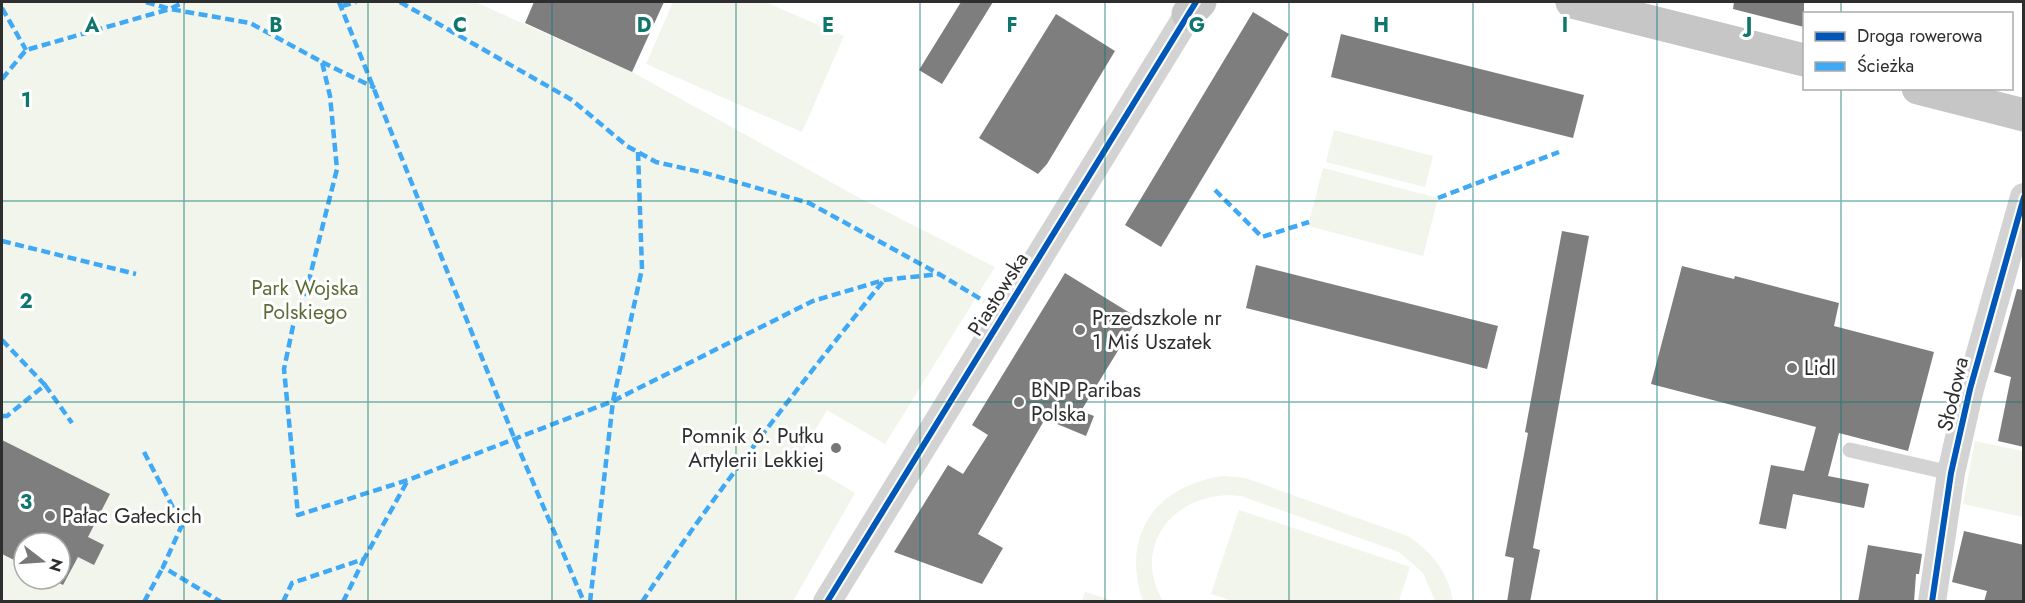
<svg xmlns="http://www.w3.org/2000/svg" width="2025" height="603" font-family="Jost,sans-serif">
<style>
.green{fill:#f2f5eb;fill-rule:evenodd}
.building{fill:#7e7e7e}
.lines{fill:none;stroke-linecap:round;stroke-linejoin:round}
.service{stroke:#d3d3d3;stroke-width:15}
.minor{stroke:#d3d3d3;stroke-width:28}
.primary{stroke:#c6c6c6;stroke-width:33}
.quiet{stroke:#3fa9f5;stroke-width:4.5;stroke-dasharray:9 4.5;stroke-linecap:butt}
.cycleway-casing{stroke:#fff;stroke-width:10}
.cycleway{stroke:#0057b8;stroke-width:6}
.grid{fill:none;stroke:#0f766e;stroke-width:1.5;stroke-opacity:0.55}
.poi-dot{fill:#777;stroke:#fff;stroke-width:2}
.labels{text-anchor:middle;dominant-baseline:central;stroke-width:6;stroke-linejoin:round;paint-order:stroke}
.park-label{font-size:21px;fill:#5b6d37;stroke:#fff}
.street-label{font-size:21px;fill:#2e2e2e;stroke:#fff}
.poi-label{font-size:21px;fill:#2e2e2e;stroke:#fff;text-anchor:start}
.grid-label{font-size:20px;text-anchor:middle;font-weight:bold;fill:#0f766e;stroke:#fff;stroke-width:6;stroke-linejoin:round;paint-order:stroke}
</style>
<rect width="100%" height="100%" fill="#fff"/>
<g class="green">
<path d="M 2,2 L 475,2 L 632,72 L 856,196 L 995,267 L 885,444 L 827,410 L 798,459 L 855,493 L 793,601 L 2,601 ZM 24,543 L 60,543 L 60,579 L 24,579 Z"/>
<path d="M 673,2 L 765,2 L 844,36 L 802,132 L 646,64 Z"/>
<path d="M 1334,130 L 1433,156 L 1425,187 L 1326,162 Z"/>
<path d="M 1323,168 L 1438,198 L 1423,256 L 1308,226 Z"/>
<path d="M 1975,441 L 2023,451 L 2023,517 L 1963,504 Z"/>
<path d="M 1224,476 L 1245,478 L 1408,536 C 1432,552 1448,572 1453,601 L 1435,601 L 1423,573 L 1399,552 L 1241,496 C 1179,488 1129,543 1163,601 L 1143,601 C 1120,535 1156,485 1224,476 Z"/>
<path d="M 1239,510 L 1410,567 L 1399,601 L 1235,602 L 1211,594 Z"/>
<path d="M 1085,592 L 1114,601 L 1082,601 Z"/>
</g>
<g class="building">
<path d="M 534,2 L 664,2 L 632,72 L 525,23 Z"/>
<path d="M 961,2 L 993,2 L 942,84 L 919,70 Z"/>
<path d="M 1734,2 L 1804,2 L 1804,27 L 1733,9 Z"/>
<path d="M 1253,12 L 1289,34 L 1161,247 L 1125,225 Z"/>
<path d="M 1056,14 L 1115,51 L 1047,164 L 1038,174 L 979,138 Z"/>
<path d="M 1341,34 L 1584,95 L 1573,138 L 1331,77 Z"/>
<path d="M 1562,231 L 1589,236 L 1533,548 L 1540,550 L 1530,602 L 1507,602 L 1514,558 L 1505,556 L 1528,433 L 1525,432 Z"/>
<path d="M 1256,265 L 1498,326 L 1487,369 L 1246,308 Z"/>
<path d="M 1682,266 L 1734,279 L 1735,276 L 1839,303 L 1834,326 L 1934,352 L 1908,451 L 1839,433 L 1828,476 L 1869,484 L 1864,508 L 1793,494 L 1786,529 L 1759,524 L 1771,465 L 1804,471 L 1816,427 L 1651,384 Z"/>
<path d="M 1065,273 L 1138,318 L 1081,411 L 1094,416 L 1086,436 L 1045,419 L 978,534 L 1003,548 L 982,584 L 894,552 L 948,465 L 963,474 L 988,435 L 972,425 Z"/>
<path d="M 2017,289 L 2024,290 L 2024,447 L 1998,441 L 2011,377 L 1994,372 Z"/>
<path d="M 2,440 L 110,494 L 88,537 L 104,545 L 94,565 L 78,557 L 63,585 L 52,579 L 60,579 L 60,543 L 24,543 L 24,565 L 2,554 Z"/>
<path d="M 1964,531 L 2024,545 L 2024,602 L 1984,602 L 1987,591 L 1952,582 Z"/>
<path d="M 1868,545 L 1922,554 L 1919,574 L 1916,574 L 1914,602 L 1858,602 Z"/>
</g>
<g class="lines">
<path class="service" d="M 1850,450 L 1951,473"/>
<g class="minor">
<path d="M 827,602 L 1196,2"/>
<path d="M 1932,602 L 1951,473 L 1970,389 L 2024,197"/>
</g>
<g class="primary">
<path d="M 1572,2 L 1804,60"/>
<path d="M 1188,14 L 1200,2"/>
<path d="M 1918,88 L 2024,115"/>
</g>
<g class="quiet">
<path d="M 146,2 L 170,9 L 250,23 L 322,62 L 330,96 L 337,169 L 308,284 L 293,326 L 284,369 L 298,515 L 408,480 L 613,401 L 813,301 L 884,280 L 939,274 L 984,301"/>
<path d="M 339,2 L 515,440 L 584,602"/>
<path d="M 400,2 L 572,100 L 627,146 L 656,162 L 705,173 L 809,203 L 939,274"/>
<path d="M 342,6 L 356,2"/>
<path d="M 2,8 L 26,50"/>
<path d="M 322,62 L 375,88"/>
<path d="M 2,79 L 26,50 L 170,9 L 184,2"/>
<path d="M 1215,190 L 1262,237 L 1309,222"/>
<path d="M 1438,198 L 1559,152"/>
<path d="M 2,241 L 136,274"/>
<path d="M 2,340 L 45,385"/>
<path d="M 2,416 L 7,416 L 45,385 L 72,423"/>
<path d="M 144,452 L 182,525 L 163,567 L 221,602"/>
<path d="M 144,602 L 163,567"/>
<path d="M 283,602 L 292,583 L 364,559 L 408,480"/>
<path d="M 343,602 L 364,559"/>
<path d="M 590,602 L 613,401 L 642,269 L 638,152"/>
<path d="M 642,602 C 717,490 800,385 884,280"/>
</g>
<defs>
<g id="cycleway">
<path d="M 827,602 L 1196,2"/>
<path d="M 1932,602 L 1951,473 L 1970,389 L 2024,197"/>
</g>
</defs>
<use href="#cycleway" class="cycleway-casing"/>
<use href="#cycleway" class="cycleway"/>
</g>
<path class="grid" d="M 184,2 L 184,602M 368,2 L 368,602M 552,2 L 552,602M 736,2 L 736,602M 920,2 L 920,602M 1105,2 L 1105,602M 1289,2 L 1289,602M 1473,2 L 1473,602M 1657,2 L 1657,602M 1841,2 L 1841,14M 1841,88 L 1841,602M 2,201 L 2024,201M 2,402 L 2024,402"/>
<g class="poi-dot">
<circle cx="1080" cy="330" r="6"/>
<circle cx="1792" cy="368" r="6"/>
<circle cx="1019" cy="402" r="6"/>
<circle cx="836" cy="448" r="6"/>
<circle cx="50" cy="516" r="6"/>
</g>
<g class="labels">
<g class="park-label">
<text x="305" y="288">Park Wojska<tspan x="305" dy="24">Polskiego</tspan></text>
</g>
<g class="street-label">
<text transform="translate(998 294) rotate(-58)">Piastowska</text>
<text transform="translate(1953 394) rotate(-77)">Słodowa</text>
</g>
<g class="poi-label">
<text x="1092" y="318">Przedszkole nr<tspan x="1092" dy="24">1 Miś Uszatek</tspan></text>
<text x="1804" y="368">Lidl</text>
<text x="1031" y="390">BNP Paribas<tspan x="1031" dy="24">Polska</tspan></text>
<text x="824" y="436" text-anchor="end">Pomnik 6. Pułku<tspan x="824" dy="24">Artylerii Lekkiej</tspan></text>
<text x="62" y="516">Pałac Gałeckich</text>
</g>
</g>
<g class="grid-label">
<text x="92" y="32">A</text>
<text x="276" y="32">B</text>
<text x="460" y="32">C</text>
<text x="644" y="32">D</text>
<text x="828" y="32">E</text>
<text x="1012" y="32">F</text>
<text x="1197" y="32">G</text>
<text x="1381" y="32">H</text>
<text x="1565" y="32">I</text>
<text x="1749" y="32">J</text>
<text x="26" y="107">1</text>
<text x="26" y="308">2</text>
<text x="26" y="509">3</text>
</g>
<rect width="2025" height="603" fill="none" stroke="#2e2e2e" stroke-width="6"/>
<rect x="1803" y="12" width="210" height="78" fill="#ffffff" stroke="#ababab" stroke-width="1.5"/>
<rect x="1815" y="32" width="30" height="9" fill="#0057b8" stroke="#ababab" stroke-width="1.5"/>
<text x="1857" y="42" font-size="18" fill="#2e2e2e">Droga rowerowa</text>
<rect x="1815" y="62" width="30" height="9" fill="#3fa9f5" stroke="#ababab" stroke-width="1.5"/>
<text x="1857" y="72" font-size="18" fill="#2e2e2e">Ścieżka</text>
<g transform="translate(42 561) rotate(107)"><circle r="28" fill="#ffffff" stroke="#ababab" stroke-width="1.5"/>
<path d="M0-4.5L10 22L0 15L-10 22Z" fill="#777777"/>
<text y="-9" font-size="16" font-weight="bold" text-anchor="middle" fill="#2e2e2e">N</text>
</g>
</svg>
